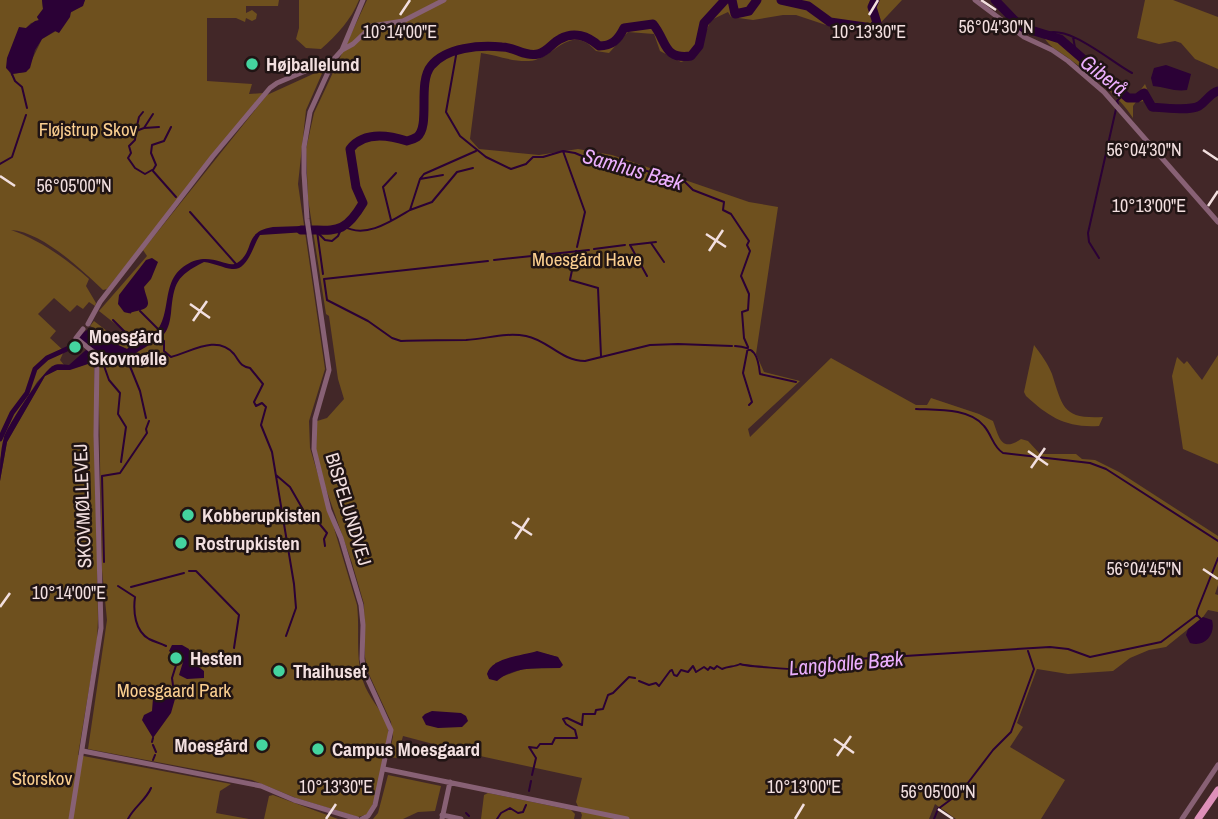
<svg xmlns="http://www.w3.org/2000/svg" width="1218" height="819" font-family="'Archivo Narrow',sans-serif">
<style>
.green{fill:#6e501e;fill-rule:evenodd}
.water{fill:#2b0136}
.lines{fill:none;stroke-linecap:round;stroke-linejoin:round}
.stream{stroke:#2b0136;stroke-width:2}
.canal{stroke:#2b0136;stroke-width:5}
.river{stroke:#2b0136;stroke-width:9}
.minor{stroke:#886175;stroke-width:5}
.major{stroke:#df90b9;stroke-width:7}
.ticks{fill:none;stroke:#f2dfdf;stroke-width:2.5}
.poi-dot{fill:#44d49f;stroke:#201414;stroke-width:2.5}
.labels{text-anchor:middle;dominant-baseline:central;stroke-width:5;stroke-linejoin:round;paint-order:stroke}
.poi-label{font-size:19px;font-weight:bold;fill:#f2dfdf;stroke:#201414;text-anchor:start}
.park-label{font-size:19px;fill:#face8f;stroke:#201414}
.street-label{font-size:19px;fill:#f2dfdf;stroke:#201414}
.water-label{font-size:21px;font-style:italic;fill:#ecaffe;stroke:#201414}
.ticks-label{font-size:18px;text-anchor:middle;fill:#f2dfdf;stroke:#201414;stroke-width:5;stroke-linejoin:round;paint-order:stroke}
</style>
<rect width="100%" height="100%" fill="#422728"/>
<path class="green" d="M 0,0 L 42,0 L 43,9 L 37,17 L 39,21 L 31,23 L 26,28 L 7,68 L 13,78 L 12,74 L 26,72 L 42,39 L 56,31 L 59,32 L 70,13 L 82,6 L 85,0 L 279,0 L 278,6 L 246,6 L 246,13 L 252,10 L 257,14 L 256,19 L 252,21 L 246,18 L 245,22 L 236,18 L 207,18 L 207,81 L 252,84 L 249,94 L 263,93 L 107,289 L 103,290 C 81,269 42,232 11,230 C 38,239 67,259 89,279 L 86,286 L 96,303 L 95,306 L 89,302 L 83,309 L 77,305 L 70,312 L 54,298 L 38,314 L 56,331 L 50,338 L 64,351 L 60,360 L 64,365 L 52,366 L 37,382 L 7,431 L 0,460 Z
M 299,0 L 359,0 C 351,20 337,35 321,49 L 306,48 L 296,39 L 299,28 Z
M 367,0 L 902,0 L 873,31 L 826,25 L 796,15 L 783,15 L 753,20 L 731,17 L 728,12 L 711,20 L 695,57 L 681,62 L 660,51 L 654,34 L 628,32 L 609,53 L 596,51 C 569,21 554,60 529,61 C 513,62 496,55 481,53 L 470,139 L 479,149 L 539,155 L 578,149 L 612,155 L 749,202 L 778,207 L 756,354 L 764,372 L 800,381 L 748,429 L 750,437 L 831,358 L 916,405 L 927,405 L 931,398 L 979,414 L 993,421 C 999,437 1001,453 1021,439 L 1028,441 L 1040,454 L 1076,454 L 1082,459 L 1095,460 L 1119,472 L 1218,536 L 1218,585 L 1215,594 L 1218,595 L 1218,612 L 1208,610 L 1203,617 L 1166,647 L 1149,650 L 1130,658 L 1113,671 L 1068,674 L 1037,669 L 1017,723 L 1023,727 L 1010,747 L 1065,780 L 1041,819 L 956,819 L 935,804 L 929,819 L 581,819 L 582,815 L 576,802 L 582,778 L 471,754 L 403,736 L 397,758 L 389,757 L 393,736 L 391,722 L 367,670 L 365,657 L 364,604 L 352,563 L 325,486 L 316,449 L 317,421 L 327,418 L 344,399 L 338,379 L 329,316 L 326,314 L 308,199 L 306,149 L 314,113 ZM 537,652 L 558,657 L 560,668 L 523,669 L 501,677 L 495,663 Z
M 1145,0 L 1173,0 L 1218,17 L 1218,69 L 1195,59 L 1181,43 L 1175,41 L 1159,44 L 1137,38 Z
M 1040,30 L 1061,37 L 1128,96 L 1136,96 L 1145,84 L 1147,89 L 1145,101 L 1136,102 L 1133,106 L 1133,118 C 1119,96 1092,75 1071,60 C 1056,48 1049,49 1040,30 Z
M 324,69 L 306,110 L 298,184 L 325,369 L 309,421 L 310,448 L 357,605 C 360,630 355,657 363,681 C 368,697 381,709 387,724 C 393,738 376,799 369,814 L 358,817 L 296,798 L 252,780 L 88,749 L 107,620 L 102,570 L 98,352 L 111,357 L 130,348 L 127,349 L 109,341 L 96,329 L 90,326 L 94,321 L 116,338 L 120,338 L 123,334 L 123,330 L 99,311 L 147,256 L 143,250 L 267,95 Z
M 1034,345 C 1041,354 1048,364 1052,374 C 1063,408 1063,419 1103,417 L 1099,426 C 1066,428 1049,417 1026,396 L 1024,392 Z
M 1218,355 L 1218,464 L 1183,449 L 1172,376 L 1177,357 L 1184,364 L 1187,361 L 1202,380 Z
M 89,362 L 94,362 L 98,619 L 97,641 L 78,755 L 231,784 L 220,791 L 216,813 L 249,819 L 0,819 L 0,481 L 7,442 L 45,376 L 57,370 L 81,366 Z
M 388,775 L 441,786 L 435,811 L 418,812 L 403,819 L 373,819 L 378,813 Z
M 488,793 L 571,810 L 575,814 L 574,819 L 481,819 L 484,795 Z
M 273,795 L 338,819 L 264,819 L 269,796 Z"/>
<path class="water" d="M 42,0 L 85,0 L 83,6 L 71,12 L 70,17 L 59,33 L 55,31 L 42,39 L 35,50 L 30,68 L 26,72 L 12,74 L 6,68 L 7,58 L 19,27 L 26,28 L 35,21 L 39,20 L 37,17 L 43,9 Z
M 1166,65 L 1191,74 L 1187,90 C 1175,92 1165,87 1153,86 L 1151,78 L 1154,68 Z
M 273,227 L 302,226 L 305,227 L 306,232 L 260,235 C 253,245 248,271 232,269 C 223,268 214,263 204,262 C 176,276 174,283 171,313 C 170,320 169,328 164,334 C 152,346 135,350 125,363 L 114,365 L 107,362 L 99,365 L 99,360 L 107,359 L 115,362 L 123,361 L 127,355 C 109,362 92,348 77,337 L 90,328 L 96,329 L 109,341 L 127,349 L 134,343 L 145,343 C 178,320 156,284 186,265 C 210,250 226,269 237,263 C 256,251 242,232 273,227 Z
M 152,258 L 158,262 L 151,279 L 144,287 C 146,300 155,307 137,311 C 125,313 137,315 124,312 L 118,304 L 119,295 L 146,260 Z
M 86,350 L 94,355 L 94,362 L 70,370 L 57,370 L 45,376 L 7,442 L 0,481 C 0,466 0,452 4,437 C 9,424 42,372 53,366 C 58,363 63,365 69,365 Z
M 1203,617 L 1212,620 C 1216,634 1205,648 1190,643 L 1186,635 L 1188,629 Z
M 172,645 L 182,645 L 189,649 L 191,661 L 204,671 L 204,678 L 187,679 L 179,675 L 183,662 L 169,651 Z
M 537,651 L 558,657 L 563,665 L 560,668 C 539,668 514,666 497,681 L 489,679 L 487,674 C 492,657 522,656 537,651 Z
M 161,694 L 173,696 L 175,699 L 171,713 L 153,738 L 142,720 L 144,715 L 152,711 L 153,698 Z
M 432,711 L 461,713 L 466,716 L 468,721 L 462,727 L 438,728 L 426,725 L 422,717 L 425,714 Z"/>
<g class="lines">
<path class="stream" d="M 1044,34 C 1068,23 1111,62 1132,73
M 1073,37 L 1076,53
M 457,50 L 446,112 L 460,136 L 486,157 L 511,169 L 526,164 L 533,157 L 543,157 L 563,151 L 575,153 L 596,162 L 612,161 L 685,182 L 693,190 L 724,202 L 723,210 L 731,214 L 749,241 L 747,245 L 750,251 L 741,276 L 749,294 L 748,310 L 742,312 L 744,338 L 748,347 L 743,373 L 752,402 L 749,405
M 12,74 L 15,81 L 22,87 L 27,108
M 1118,104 L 1117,101 L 1123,95
M 127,127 L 130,133 L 135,135
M 144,128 L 153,114
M 136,130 L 139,117 L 143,112
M 563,151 L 585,212 L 577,247
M 0,164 L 12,157 L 26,115
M 152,170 L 145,174 L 135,168 L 128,158 L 131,153 L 129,146 L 135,140 L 136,131 L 144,128 L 159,127
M 153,170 L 156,165 L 151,153 L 152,145 L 164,141 L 171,127
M 153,171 L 176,197
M 420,179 L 443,175
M 410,210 L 432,202 L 457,172 L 473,168
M 190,212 L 236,264
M 391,220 L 383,187 L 396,173
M 343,226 C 365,239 390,222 410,210 L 420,179 L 424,174 L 476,151
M 317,231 L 323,274
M 317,232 L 325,240 L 332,241 L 338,236 L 342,227
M 651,243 L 664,262
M 594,249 L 625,245
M 576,251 L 570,280 L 598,288 L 601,356
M 1099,258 L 1089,242 L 1088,233 L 1116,109
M 494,260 L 589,250
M 488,261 L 324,279 L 327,300 L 368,321 L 392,338 L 401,341 C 423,340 445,340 466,340 C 487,339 505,332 526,336 C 548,340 561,361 585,361 L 650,345 L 678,344 L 732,346
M 647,276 L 630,245 L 656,242
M 140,311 L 159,330
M 113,320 L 136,343
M 158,336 L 164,341 L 164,351 L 171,357 C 191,352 217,334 234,354 C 240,362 240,366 250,368 L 263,384 L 254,402 L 256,406 L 262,403 L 266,407 L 261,425 L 272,452 L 294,584 L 296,608 L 286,636
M 735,346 C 755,347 758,355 760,374 L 796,382
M 127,359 L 140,391 L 146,418
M 103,363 L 109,380 L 120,393 L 118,414 L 126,427 L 121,462
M 916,409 C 937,410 970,408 984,426 C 992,435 993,447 1003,453 L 1090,463 L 1106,469 L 1218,541
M 276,475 L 290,487 L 305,513 L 313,516 L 327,533 L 324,539 L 325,546
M 104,562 L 102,476 L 120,473 L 147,433 L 146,429 L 149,421
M 189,571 L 196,571 L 239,615 L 234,648
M 118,586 L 135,597 C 133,612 135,631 149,639 C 155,642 160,643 166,646
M 131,587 L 184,573
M 1201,619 L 1197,615 L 1197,611 L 1218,558
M 639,681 L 649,685 L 656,683 L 659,686 L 670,671 L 672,670 L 674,675 L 677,676 L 681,670 L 688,672 L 693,666 L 696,672 L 704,667 L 708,670 L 710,667 L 714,669 L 717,666 L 722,669 C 728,666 735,667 740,664 C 744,666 796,670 802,669 L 808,662 L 1050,647 L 1068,649 L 1090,657 L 1161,642 L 1197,615
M 174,693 L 172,678 L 178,659
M 152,742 L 153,738
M 153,745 L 156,752
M 153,760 L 155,755
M 532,775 L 536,758 L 529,747 L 537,748 L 540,744 L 552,744 L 555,738 L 577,738 L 575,730 L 566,724 L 563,719 L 567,718 L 582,725 L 583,714 L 595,714 L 596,710 L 603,709 L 608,695 L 613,693 L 629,677 L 635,678
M 529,791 L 531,781
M 466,813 L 469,816
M 128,819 C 134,807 146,800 151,788
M 497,819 L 501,813 L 510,808 L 518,813 L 523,812 L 526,805
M 934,819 L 938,809 L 961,792 L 993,750 L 1011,732 L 1034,669 L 1028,651"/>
<path class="canal" d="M 0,439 L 12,413 L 27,393 L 35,369 L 47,358 L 69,348 L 75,341"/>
<path class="river" d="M 732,0 L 735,14 L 749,11 L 757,0
M 781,0 L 808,6 L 830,22 L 872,28 L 877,23 L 872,7 L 875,0
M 995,0 L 1021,27 L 1060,39 L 1128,98 L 1137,98 L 1144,93 L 1152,107 C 1164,108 1190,111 1199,106 C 1207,101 1209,94 1218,91
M 301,230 C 334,229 343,237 363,203 L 356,187 L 350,149 C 364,131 388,135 407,141 C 411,140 414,139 417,137 C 431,126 417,83 431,66 C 446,47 480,45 502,47 C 515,47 524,57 538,54 C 547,52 552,43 560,39 C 574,31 588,36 599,46 C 612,46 618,40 624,28 L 653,24 C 667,41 663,60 691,56 L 699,46 L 704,23 L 725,0"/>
<path class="minor" d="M 975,0 L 1024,37 L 1052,50 L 1068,61 L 1104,92 L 1218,222
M 342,50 L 353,44 L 372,26 L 403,21 L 444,0
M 88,324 L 100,302 L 213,156 L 270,88 L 277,83 L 334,59
M 83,751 L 261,786 L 294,800 L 357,819
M 384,769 L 627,819
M 442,815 L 461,819
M 71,819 L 101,628 L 96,435 L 97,355 L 76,338 L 83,329
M 362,819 L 368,816 L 375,805 L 391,730 L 364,671 L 362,659 L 363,625 L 361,605 L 341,538 L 329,510 L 314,449 L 315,419 L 329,370 L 307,219 L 304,173 L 304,147 L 310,112 L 334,59 L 342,50 L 363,0
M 442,819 L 450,782
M 1182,819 L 1218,765"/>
<path class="major" d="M 1198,819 L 1218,790"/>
</g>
<path class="ticks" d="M 981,0 L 996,10M 400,15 L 410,0M 869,15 L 878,0M 1203,150 L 1218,160M 0,176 L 15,186M 1208,206 L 1218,191M 706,234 L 726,247M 709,251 L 723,230M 190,304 L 210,318M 193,321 L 207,301M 1028,451 L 1048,465M 1031,468 L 1045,448M 512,522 L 532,535M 515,539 L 529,518M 1203,569 L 1218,579M 0,607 L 10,593M 834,739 L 854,753M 837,756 L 851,736M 938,809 L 953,819M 326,819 L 336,804M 795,819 L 804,804"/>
<g class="poi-dot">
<circle cx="252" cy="64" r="7"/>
<circle cx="75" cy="347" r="7"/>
<circle cx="188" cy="515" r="7"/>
<circle cx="181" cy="543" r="7"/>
<circle cx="176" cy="658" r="7"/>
<circle cx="279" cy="671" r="7"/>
<circle cx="262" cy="745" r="7"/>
<circle cx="318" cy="749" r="7"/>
</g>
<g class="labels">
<g class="poi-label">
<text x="266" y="64">Højballelund</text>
<text x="89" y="336">Moesgård<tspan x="89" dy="22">Skovmølle</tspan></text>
<text x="202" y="515">Kobberupkisten</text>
<text x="195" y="543">Rostrupkisten</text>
<text x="190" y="658">Hesten</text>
<text x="293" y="671">Thaihuset</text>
<text x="248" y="745" text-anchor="end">Moesgård</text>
<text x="332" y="749">Campus Moesgaard</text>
</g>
<g class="park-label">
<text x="88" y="129">Fløjstrup Skov</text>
<text x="587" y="259">Moesgård Have</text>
<text x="174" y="690">Moesgaard Park</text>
<text x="42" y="778">Storskov</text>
</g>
<g class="street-label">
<text transform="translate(82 506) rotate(-92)">SKOVMØLLEVEJ</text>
<text transform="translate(349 509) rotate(73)">BISPELUNDVEJ</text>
</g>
<g class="water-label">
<text transform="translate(1104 75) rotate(38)">Giberå</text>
<text transform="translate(633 169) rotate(16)">Samhus Bæk</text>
<text transform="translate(846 663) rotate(-5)">Langballe Bæk</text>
</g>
</g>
<g class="ticks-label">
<text x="996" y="33">56°04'30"N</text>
<text x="400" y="38">10°14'00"E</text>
<text x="869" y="38">10°13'30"E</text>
<text x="1144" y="156">56°04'30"N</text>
<text x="74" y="192">56°05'00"N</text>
<text x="1149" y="212">10°13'00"E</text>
<text x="1144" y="575">56°04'45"N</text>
<text x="69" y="599">10°14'00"E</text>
<text x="336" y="793">10°13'30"E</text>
<text x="804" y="793">10°13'00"E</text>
<text x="938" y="798">56°05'00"N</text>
</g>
</svg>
